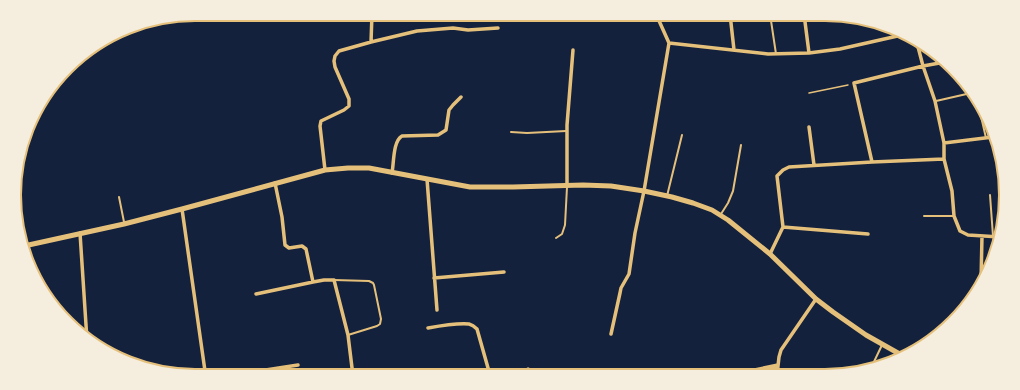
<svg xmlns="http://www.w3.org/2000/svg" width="1020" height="390" font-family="Montserrat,sans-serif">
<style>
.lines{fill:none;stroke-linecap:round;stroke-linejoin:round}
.path{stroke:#e5c07b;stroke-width:1.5}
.service{stroke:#e5c07b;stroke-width:2}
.minor{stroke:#e5c07b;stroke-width:3.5}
.secondary{stroke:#e5c07b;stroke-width:5}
.rim{fill:none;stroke:#e5c07b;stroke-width:2}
</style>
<rect width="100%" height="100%" fill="#14213d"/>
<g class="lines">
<path class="path" d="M 809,93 L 848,85"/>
<path class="service" d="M 770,14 L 776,54
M 977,99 L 986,138
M 936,101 L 971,93
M 511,132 L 527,133 L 566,131
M 990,195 L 993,236
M 667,196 L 682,135
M 119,197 L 124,222
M 721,214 L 728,203 L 733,191 L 741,145
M 924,216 L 954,216
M 556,238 L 562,234 L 565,225 L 567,187
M 334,280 L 369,281 L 373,283 L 374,285 L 381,319 L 380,324 L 377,326 L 348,335
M 871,368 L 882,345"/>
<path class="minor" d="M 730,14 L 734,50
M 371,42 L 372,14
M 669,43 L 768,54 L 809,53 L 804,14
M 917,43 L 923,66 L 935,101 L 944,143 L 944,159 L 952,191 L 954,216 L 960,231 L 968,235 L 1000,237
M 809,53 L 840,49 L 902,35
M 809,127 L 814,165
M 944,143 L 993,137
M 872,162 L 854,83 L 923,66 L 945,62
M 325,170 L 320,126 L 321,121 L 344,110 L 349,106 L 349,99 L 335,67 L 334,61 L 335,56 L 339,51 L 371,42 L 417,31 L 453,28 L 468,30 L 498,28
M 392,173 C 394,162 393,141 402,136 L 438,135 L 446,130 L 449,110 L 453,105 L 461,97
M 427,179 L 437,310
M 275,183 L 282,217 L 285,245 L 289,248 L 302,246 L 306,249 L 313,282
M 567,185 L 567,125 L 573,50
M 182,209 L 205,371 L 208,376
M 783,227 L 868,234
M 80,233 L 87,340
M 770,254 L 783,227 L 777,176 L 783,170 L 789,167 L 872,162 L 944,159
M 434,278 L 504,272
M 981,282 L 982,236
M 256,294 L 313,282 L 324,280 L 334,280 L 348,335 L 353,376
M 428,328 C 439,326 458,323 469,324 C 473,325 475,327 477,329 L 490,375
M 943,332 L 943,331 L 947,328
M 611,334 L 620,293 L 621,288 L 629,274 L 635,233 L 644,191 L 669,43 L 656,14
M 521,375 L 528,369
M 741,375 L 745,372 L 778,365
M 777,375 L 779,357 L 781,350 L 816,299
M 227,376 L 298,365"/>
<path class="secondary" d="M 24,246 L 124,224 L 182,209 L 325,170 L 348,168 L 369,168 L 470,187 L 513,187 L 583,185 L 611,186 L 644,191 L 672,197 L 693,203 L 712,210 L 728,220 L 770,254 L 816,299 L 833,312 L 866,335 L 905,357"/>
</g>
<path d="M0 0H1020V390H0ZM195 21H825A174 174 0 0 1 999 195V195A174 174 0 0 1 825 369H195A174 174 0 0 1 21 195V195A174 174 0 0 1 195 21Z" fill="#f5edde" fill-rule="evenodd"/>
<path class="rim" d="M195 21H825A174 174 0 0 1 999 195V195A174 174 0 0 1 825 369H195A174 174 0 0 1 21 195V195A174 174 0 0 1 195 21Z"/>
</svg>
